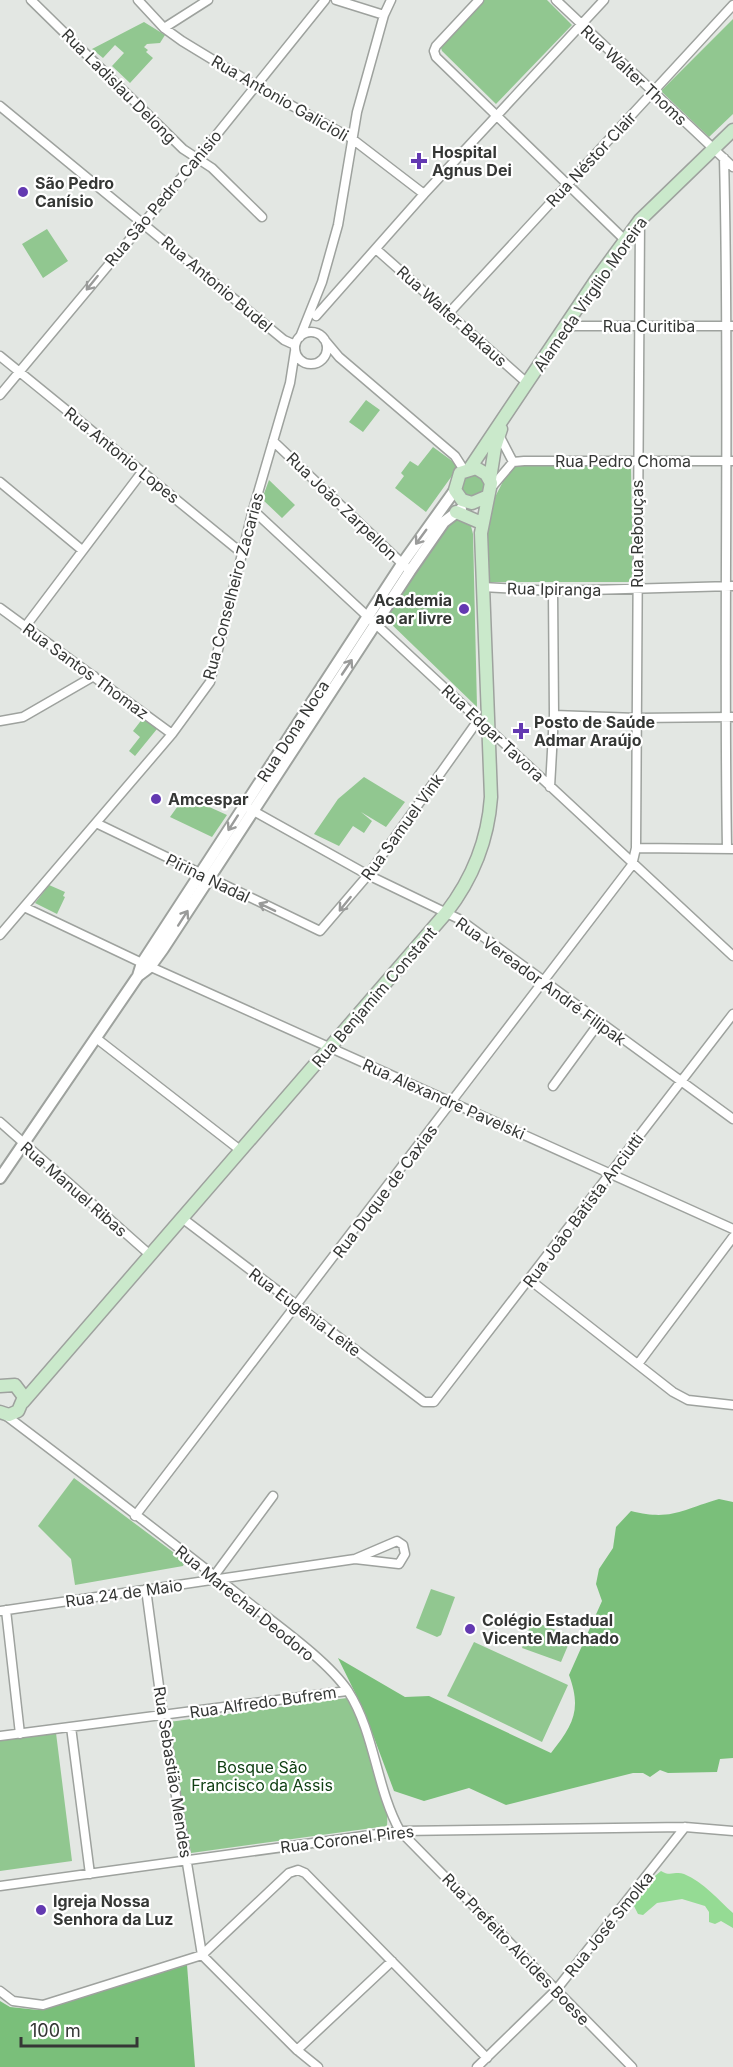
<svg xmlns="http://www.w3.org/2000/svg" width="733" height="2067" font-family="Inter,sans-serif">
<style>
.green{fill:#91c790}
.forest{fill:#7abf7a}
.water{fill:#95db94}
.lines{fill:none;stroke-linecap:round;stroke-linejoin:round}
.minor-casing{stroke:#9ea29e;stroke-width:11}
.tertiary-casing{stroke:#9ea29e;stroke-width:14}
.secondary-casing{stroke:#9ea29e;stroke-width:15}
.minor{stroke:#fff;stroke-width:8}
.tertiary{stroke:#fff;stroke-width:10}
.secondary{stroke:#cae9cb;stroke-width:12}
.oneway{stroke:#9a9b9a}
.poi-dot{fill:#6339b1;stroke:#fff;stroke-width:2}
.labels{text-anchor:middle;dominant-baseline:central;stroke-width:4.5;stroke-linejoin:round;paint-order:stroke}
.street-label{font-size:16px;fill:#353735;stroke:#fff}
.poi-label{font-size:16px;font-weight:bold;fill:#353735;stroke:#fff;text-anchor:start}
.park-label{font-size:16px;fill:#104013;stroke:#fff}
</style>
<rect width="100%" height="100%" fill="#e3e7e3"/>
<path class="green" d="M 482,0 L 547,0 L 572,25 L 496,104 L 442,51 L 440,45 Z
M 733,19 L 733,114 L 709,137 L 661,91 Z
M 144,22 L 165,35 L 160,43 L 147,44 L 144,47 L 148,50 L 146,52 L 153,58 L 130,83 L 112,66 L 124,53 L 115,45 L 103,58 L 92,49 Z
M 47,229 L 68,261 L 43,278 L 22,244 Z
M 366,400 L 380,410 L 363,432 L 349,422 Z
M 433,447 L 459,466 L 426,512 L 395,488 L 404,476 L 401,473 L 410,461 L 418,466 Z
M 537,463 L 631,467 L 633,578 L 630,582 L 485,582 L 487,521 L 495,497 L 510,468 L 516,464 Z
M 466,472 L 485,476 L 485,492 C 472,499 463,498 459,483 Z
M 269,480 L 295,505 L 282,518 L 262,499 Z
M 454,517 L 470,522 L 473,534 L 477,707 L 385,618 Z
M 143,718 L 157,729 L 135,756 L 129,751 L 140,737 L 133,731 Z
M 364,777 L 405,802 L 386,827 L 361,812 L 372,821 L 364,833 L 353,826 L 339,846 L 314,834 L 338,799 Z
M 185,796 L 227,815 L 212,837 L 170,817 Z
M 49,885 L 65,892 L 63,896 L 65,897 L 57,914 L 35,903 Z
M 74,1478 L 185,1561 L 183,1566 L 75,1585 L 71,1559 L 38,1526 Z
M 431,1589 L 455,1597 L 441,1635 L 437,1637 L 416,1628 Z
M 532,1621 L 572,1636 L 561,1662 L 522,1648 Z
M 474,1642 L 568,1685 L 542,1742 L 447,1696 Z
M 347,1698 C 365,1735 390,1784 387,1826 L 191,1853 L 169,1722 Z
M 56,1733 L 72,1861 L 0,1871 L 0,1740 Z"/>
<path class="forest" d="M 719,1499 L 733,1502 L 733,1758 L 720,1759 L 717,1772 L 668,1773 L 660,1770 L 650,1777 L 643,1773 L 633,1773 L 506,1805 L 469,1788 L 424,1801 L 394,1791 L 364,1711 L 338,1658 L 405,1697 L 429,1696 L 551,1753 C 573,1725 582,1710 569,1675 L 602,1601 L 596,1584 L 599,1569 L 613,1548 L 616,1527 L 631,1511 C 671,1521 681,1510 719,1499 Z
M 187,1965 L 195,2067 L 0,2067 L 0,2001 L 10,2007 L 38,2010 Z"/>
<path class="water" d="M 661,1871 C 670,1877 675,1871 684,1874 C 704,1882 718,1900 733,1913 L 733,1928 L 721,1921 L 715,1924 L 709,1922 L 709,1912 L 705,1906 L 682,1899 L 657,1903 L 643,1915 L 638,1914 L 633,1904 L 650,1880 Z"/>
<g class="lines">
<defs>
<path id="minor" d="M 31,0 L 183,149 L 212,168 L 262,217
M 138,0 L 164,28 L 182,41 L 256,86 L 351,138 L 424,194
M 336,0 L 384,15
M 479,0 L 436,46 L 434,51 L 436,57 L 625,240
M 556,0 L 733,167
M 164,28 L 208,0
M 0,106 L 284,340 L 295,345
M 724,158 C 730,389 723,619 727,849
M 377,250 L 527,383
M 449,313 L 733,5
M 316,316 L 424,194 L 604,0
M 565,326 L 733,326
M295 348a16 16 0 1 1 32 0a16 16 0 1 1-32 0Z
M 300,337 L 322,282 L 338,225 L 357,112 L 384,15 L 391,0
M 323,338 L 339,357 L 455,456 L 464,470
M 0,356 L 243,554
M 0,395 L 197,159 L 325,0
M 499,435 L 513,462
M 273,441 L 410,571
M 0,482 L 82,550
M 491,488 L 513,462 L 524,461 L 733,461
M 253,510 L 733,956
M 482,587 L 553,591 L 733,586
M 0,608 L 172,734
M 25,627 L 142,472
M 554,715 L 636,718 L 733,717
M 0,721 L 23,717 L 94,676
M 550,787 L 554,715 L 553,591
M 250,809 L 368,875 L 459,919 L 733,1119
M 96,823 L 320,931 L 368,875 L 479,719
M 636,848 L 640,220
M 24,907 L 142,963 L 733,1229
M 0,935 L 172,734 L 210,682 L 253,510 L 290,383 L 295,351
M 96,1038 L 240,1150
M 553,1086 L 599,1023
M 0,1122 L 149,1254
M 182,1218 L 424,1402 L 434,1402 L 733,1014
M 530,1280 L 673,1392 L 688,1400 L 733,1405
M 638,1364 L 733,1237
M 4,1414 C 86,1476 168,1539 249,1603 C 278,1626 328,1661 348,1691 C 375,1733 376,1788 400,1831 L 632,2067
M 135,1516 L 632,865 L 636,848 L 733,849
M 214,1576 L 273,1496
M 146,1589 L 163,1716 L 202,1955 L 297,2050 L 318,2067
M 6,1610 L 20,1734
M 0,1611 L 355,1559 L 399,1564 L 405,1554 L 403,1545 L 397,1541 L 355,1559
M 71,1727 L 90,1874
M 0,1736 L 347,1691
M 0,1886 L 400,1831 L 685,1827 L 733,1831
M 0,1991 L 13,2001 L 43,2005 L 202,1955 L 289,1873 L 298,1870 L 305,1873 L 487,2058
M 297,2050 L 392,1961
M 477,2067 L 556,1990 L 685,1827"/>
<path id="tertiary" d="M 138,976 L 150,967 L 163,949 L 410,571 L 444,522 L 461,509
M 0,1178 L 138,976 L 142,963 L 155,943 L 402,564 L 455,490"/>
<path id="secondary" d="M 470,468 L 596,280 L 640,220 L 733,130
M 490,479 L 495,447 L 501,429
M 456,512 L 477,521
M 0,1386 L 15,1385 L 24,1397 L 18,1411 L 9,1415 L 0,1412
M 23,1402 L 446,913 C 473,878 488,841 491,797 L 481,533 L 491,483 L 486,474 L 476,468 L 460,473 L 455,490 L 462,500 L 472,503 L 486,497"/>
</defs>
<use href="#minor" class="minor-casing"/>
<use href="#tertiary" class="tertiary-casing"/>
<use href="#secondary" class="secondary-casing"/>
<use href="#minor" class="minor"/>
<use href="#tertiary" class="tertiary"/>
<use href="#secondary" class="secondary"/>
</g>
<defs><path id="oneway-shaft" d="M-6 0H5M1.5-3L5.5 0L1.5 3" fill="none" stroke-width="1.6" stroke-linecap="round" stroke-linejoin="round" transform="scale(1.5)"/></defs>
<g class="oneway">
<use href="#oneway-shaft" transform="translate(92 283) rotate(129)"/>
<use href="#oneway-shaft" transform="translate(421 537) rotate(126)"/>
<use href="#oneway-shaft" transform="translate(347 667) rotate(-56)"/>
<use href="#oneway-shaft" transform="translate(233 823) rotate(123)"/>
<use href="#oneway-shaft" transform="translate(345 904) rotate(129)"/>
<use href="#oneway-shaft" transform="translate(267 907) rotate(-154)"/>
<use href="#oneway-shaft" transform="translate(183 918) rotate(-57)"/>
</g>
<g class="poi-dot">
<path d="M416 152h6v6h6v6h-6v6h-6v-6h-6v-6h6z"/>
<circle cx="23" cy="192" r="6"/>
<circle cx="464" cy="609" r="6"/>
<path d="M518 722h6v6h6v6h-6v6h-6v-6h-6v-6h6z"/>
<circle cx="156" cy="799" r="6"/>
<circle cx="470" cy="1629" r="6"/>
<circle cx="41" cy="1910" r="6"/>
</g>
<g class="labels">
<g class="street-label">
<text transform="translate(634 75) rotate(43)">Rua Walter Thoms</text>
<text transform="translate(119 86) rotate(45)">Rua Ladislau Delong</text>
<text transform="translate(280 98) rotate(30)">Rua Antonio Galicioli</text>
<text transform="translate(591 159) rotate(-47)">Rua Néstor Clair</text>
<text transform="translate(163 198) rotate(-50)">Rua São Pedro Canisio</text>
<text transform="translate(217 284) rotate(40)">Rua Antonio Budel</text>
<text transform="translate(590 294) rotate(-55)">Alameda Virgílio Moreira</text>
<text transform="translate(452 316) rotate(42)">Rua Walter Bakaus</text>
<text x="649" y="326">Rua Curitiba</text>
<text transform="translate(122 455) rotate(39)">Rua Antonio Lopes</text>
<text x="623" y="461">Rua Pedro Choma</text>
<text transform="translate(342 506) rotate(44)">Rua João Zarpellon</text>
<text transform="translate(637 534) rotate(-90)">Rua Rebouças</text>
<text transform="translate(233 586) rotate(-75)">Rua Conselheiro Zacarias</text>
<text transform="translate(554 589) rotate(1)">Rua Ipiranga</text>
<text transform="translate(86 671) rotate(36)">Rua Santos Thomaz</text>
<text transform="translate(293 731) rotate(-57)">Rua Dona Noca</text>
<text transform="translate(493 733) rotate(43)">Rua Edgar Tavora</text>
<text transform="translate(402 827) rotate(-54)">Rua Samuel Vink</text>
<text transform="translate(208 878) rotate(26)">Pirina Nadal</text>
<text transform="translate(541 981) rotate(36)">Rua Vereador André Filipak</text>
<text transform="translate(374 997) rotate(-49)">Rua Benjamim Constant</text>
<text transform="translate(444 1099) rotate(24)">Rua Alexandre Pavelski</text>
<text transform="translate(74 1189) rotate(41)">Rua Manuel Ribas</text>
<text transform="translate(385 1191) rotate(-53)">Rua Duque de Caxias</text>
<text transform="translate(583 1210) rotate(-53)">Rua João Batista Anciutti</text>
<text transform="translate(305 1312) rotate(37)">Rua Eugênia Leite</text>
<text transform="translate(124 1593) rotate(-8)">Rua 24 de Maio</text>
<text transform="translate(245 1603) rotate(39)">Rua Marechal Deodoro</text>
<text transform="translate(263 1702) rotate(-8)">Rua Alfredo Bufrem</text>
<text transform="translate(173 1772) rotate(81)">Rua Sebastião Mendes</text>
<text transform="translate(347 1839) rotate(-7)">Rua Coronel Pires</text>
<text transform="translate(609 1924) rotate(-51)">Rua José Smolka</text>
<text transform="translate(516 1949) rotate(46)">Rua Prefeito Alcides Boese</text>
</g>
<g class="poi-label">
<text x="432" y="152">Hospital<tspan x="432" dy="18">Agnus Dei</tspan></text>
<text x="35" y="183">São Pedro<tspan x="35" dy="18">Canísio</tspan></text>
<text x="452" y="600" text-anchor="end">Academia<tspan x="452" dy="18">ao ar livre</tspan></text>
<text x="534" y="722">Posto de Saúde<tspan x="534" dy="18">Admar Araújo</tspan></text>
<text x="168" y="799">Amcespar</text>
<text x="482" y="1620">Colégio Estadual<tspan x="482" dy="18">Vicente Machado</tspan></text>
<text x="53" y="1901">Igreja Nossa<tspan x="53" dy="18">Senhora da Luz</tspan></text>
</g>
<g class="park-label">
<text x="262" y="1767">Bosque São<tspan x="262" dy="18">Francisco da Assis</tspan></text>
</g>
</g>
<path d="M21 2037v9h116v-9" fill="none" stroke="#353735" stroke-width="3"/>
<text x="30" y="2037" font-size="18" fill="#353735" stroke="#ffffff" stroke-width="4.5" paint-order="stroke">100 m</text>
</svg>
